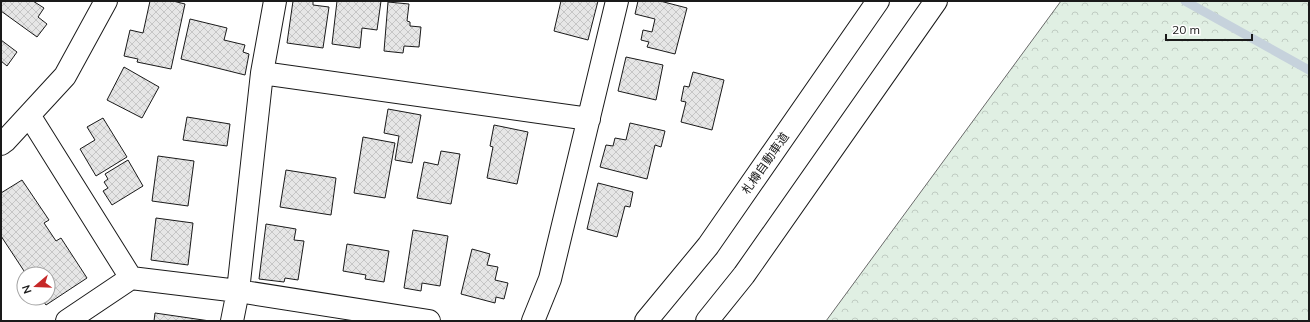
<svg xmlns="http://www.w3.org/2000/svg" width="1310" height="322" font-family="Mulish,'Noto Sans JP',sans-serif">
<style>
.forest{fill:url(#forest-crowns);stroke:#6a6a6a}
.lines{fill:none;stroke-linecap:round;stroke-linejoin:round}
.stream{stroke:#c6d2dc;stroke-width:9}
.building{fill:url(#building-cross-hatch);stroke:#1a1a1a}
.minor-casing{stroke:#1a1a1a;stroke-width:24}
.motorway-casing{stroke:#1a1a1a;stroke-width:24}
.minor{stroke:#fff;stroke-width:22}
.motorway{stroke:#fff;stroke-width:22}
.labels{text-anchor:middle;dominant-baseline:central;stroke-width:3;stroke-linejoin:round;paint-order:stroke}
.street-label{font-size:12px;fill:#1a1a1a;stroke:#fff}
</style>
<defs>
<pattern id="forest-crowns" width="20" height="18" patternUnits="userSpaceOnUse"><rect width="20" height="18" fill="#e0efe3"/><path d="M2 6a3 3 0 1 1 6 0M12 15a3 3 0 1 1 6 0" fill="none" stroke="#c0ccc2"/></pattern>
<pattern id="building-cross-hatch" width="8" height="8" patternUnits="userSpaceOnUse"><rect width="8" height="8" fill="#e6e6e6"/><path d="M0 0l8 8M0 8l8-8" fill="none" stroke="#c5c5c5"/></pattern>
</defs>
<rect width="100%" height="100%" fill="#fff"/>
<path class="forest" d="M 1061,1 L 1309,1 L 1309,321 L 826,321 Z"/>
<g class="lines">
<path class="stream" d="M 1185,1 L 1309,70"/>
</g>
<path class="building" d="M 1,1 L 33,1 L 44,8 L 38,17 L 47,24 L 37,37 L 1,11 Z
M 150,1 L 173,1 L 185,4 L 171,69 L 137,62 L 138,59 L 124,56 L 130,30 L 143,33 Z
M 293,1 L 313,1 L 313,5 L 329,7 L 323,48 L 287,43 Z
M 337,1 L 381,1 L 377,30 L 362,28 L 360,48 L 332,44 Z
M 561,1 L 598,1 L 588,40 L 554,31 Z
M 638,1 L 660,1 L 687,8 L 675,54 L 647,47 L 649,42 L 641,40 L 643,30 L 652,32 L 655,19 L 635,14 Z
M 388,2 L 409,4 L 407,21 L 410,22 L 410,26 L 421,27 L 419,47 L 404,46 L 403,53 L 384,51 Z
M 190,19 L 227,28 L 224,40 L 245,45 L 243,52 L 249,54 L 245,75 L 181,59 Z
M 1,40 L 17,52 L 7,66 L 1,61 Z
M 626,57 L 663,65 L 656,100 L 618,91 Z
M 124,67 L 159,87 L 142,118 L 107,100 Z
M 693,72 L 724,80 L 712,130 L 681,122 L 686,102 L 681,101 L 684,86 L 689,87 Z
M 388,109 L 421,115 L 412,163 L 395,160 L 399,136 L 384,133 Z
M 187,117 L 230,124 L 227,146 L 183,140 Z
M 103,118 L 127,157 L 96,176 L 80,149 L 95,140 L 87,127 Z
M 630,123 L 665,131 L 661,147 L 655,145 L 647,179 L 600,167 L 606,145 L 613,146 L 615,138 L 626,140 Z
M 494,125 L 528,132 L 517,184 L 487,178 L 493,147 L 490,146 Z
M 363,137 L 395,143 L 385,198 L 354,193 Z
M 441,151 L 460,154 L 451,204 L 417,198 L 424,162 L 438,165 Z
M 158,156 L 194,161 L 188,206 L 152,201 Z
M 128,160 L 143,186 L 112,205 L 103,191 L 108,188 L 104,182 L 108,179 L 105,174 Z
M 286,170 L 336,178 L 331,215 L 280,207 Z
M 22,180 L 49,220 L 44,223 L 56,241 L 61,238 L 87,278 L 46,305 L 41,298 L 48,298 L 48,274 L 26,274 L 1,236 L 1,193 Z
M 598,183 L 633,192 L 630,207 L 625,206 L 617,237 L 587,229 Z
M 156,218 L 193,223 L 188,265 L 151,260 Z
M 266,224 L 296,229 L 294,240 L 304,241 L 298,280 L 285,278 L 284,282 L 259,279 Z
M 413,230 L 448,236 L 440,286 L 422,283 L 421,291 L 404,288 Z
M 347,244 L 389,251 L 384,282 L 365,279 L 366,275 L 343,271 Z
M 472,249 L 490,254 L 487,265 L 498,267 L 495,280 L 508,283 L 504,299 L 496,297 L 495,303 L 461,294 Z
M 155,313 L 210,321 L 154,321 Z"/>
<g class="lines">
<defs>
<path id="minor" d="M 262,73 L 589,119
M 29,115 L 131,278
M 1,144 L 5,141 L 65,76 L 106,1
M 67,321 L 131,278 L 238,291 L 429,321
M 232,321 L 238,291 L 262,73 L 275,1
M 533,321 L 550,279 L 617,1"/>
<path id="motorway" d="M 646,321 L 708,246 L 878,1
M 707,321 L 744,275 L 936,1"/>
</defs>
<use href="#minor" class="minor-casing"/>
<use href="#motorway" class="motorway-casing"/>
<use href="#minor" class="minor"/>
<use href="#motorway" class="motorway"/>
</g>
<g class="labels">
<g class="street-label">
<text transform="translate(765 163) rotate(-55)">札樽自動車道</text>
</g>
</g>
<rect width="1310" height="322" fill="none" stroke="#1a1a1a" stroke-width="4"/>
<g transform="translate(36 286) rotate(251)"><circle r="19" fill="#ffffff" stroke="#a3a3a3"/>
<path d="M0-3L7 15L0 10L-7 15Z" fill="#c62828"/>
<text y="-6" font-size="11" font-weight="bold" text-anchor="middle" fill="#1a1a1a">N</text>
</g>
<path d="M1166 34v6h86v-6" fill="none" stroke="#1a1a1a" stroke-width="2"/>
<text x="1172" y="34" font-size="12" fill="#1a1a1a" stroke="#ffffff" stroke-width="3" paint-order="stroke">20 m</text>
</svg>
